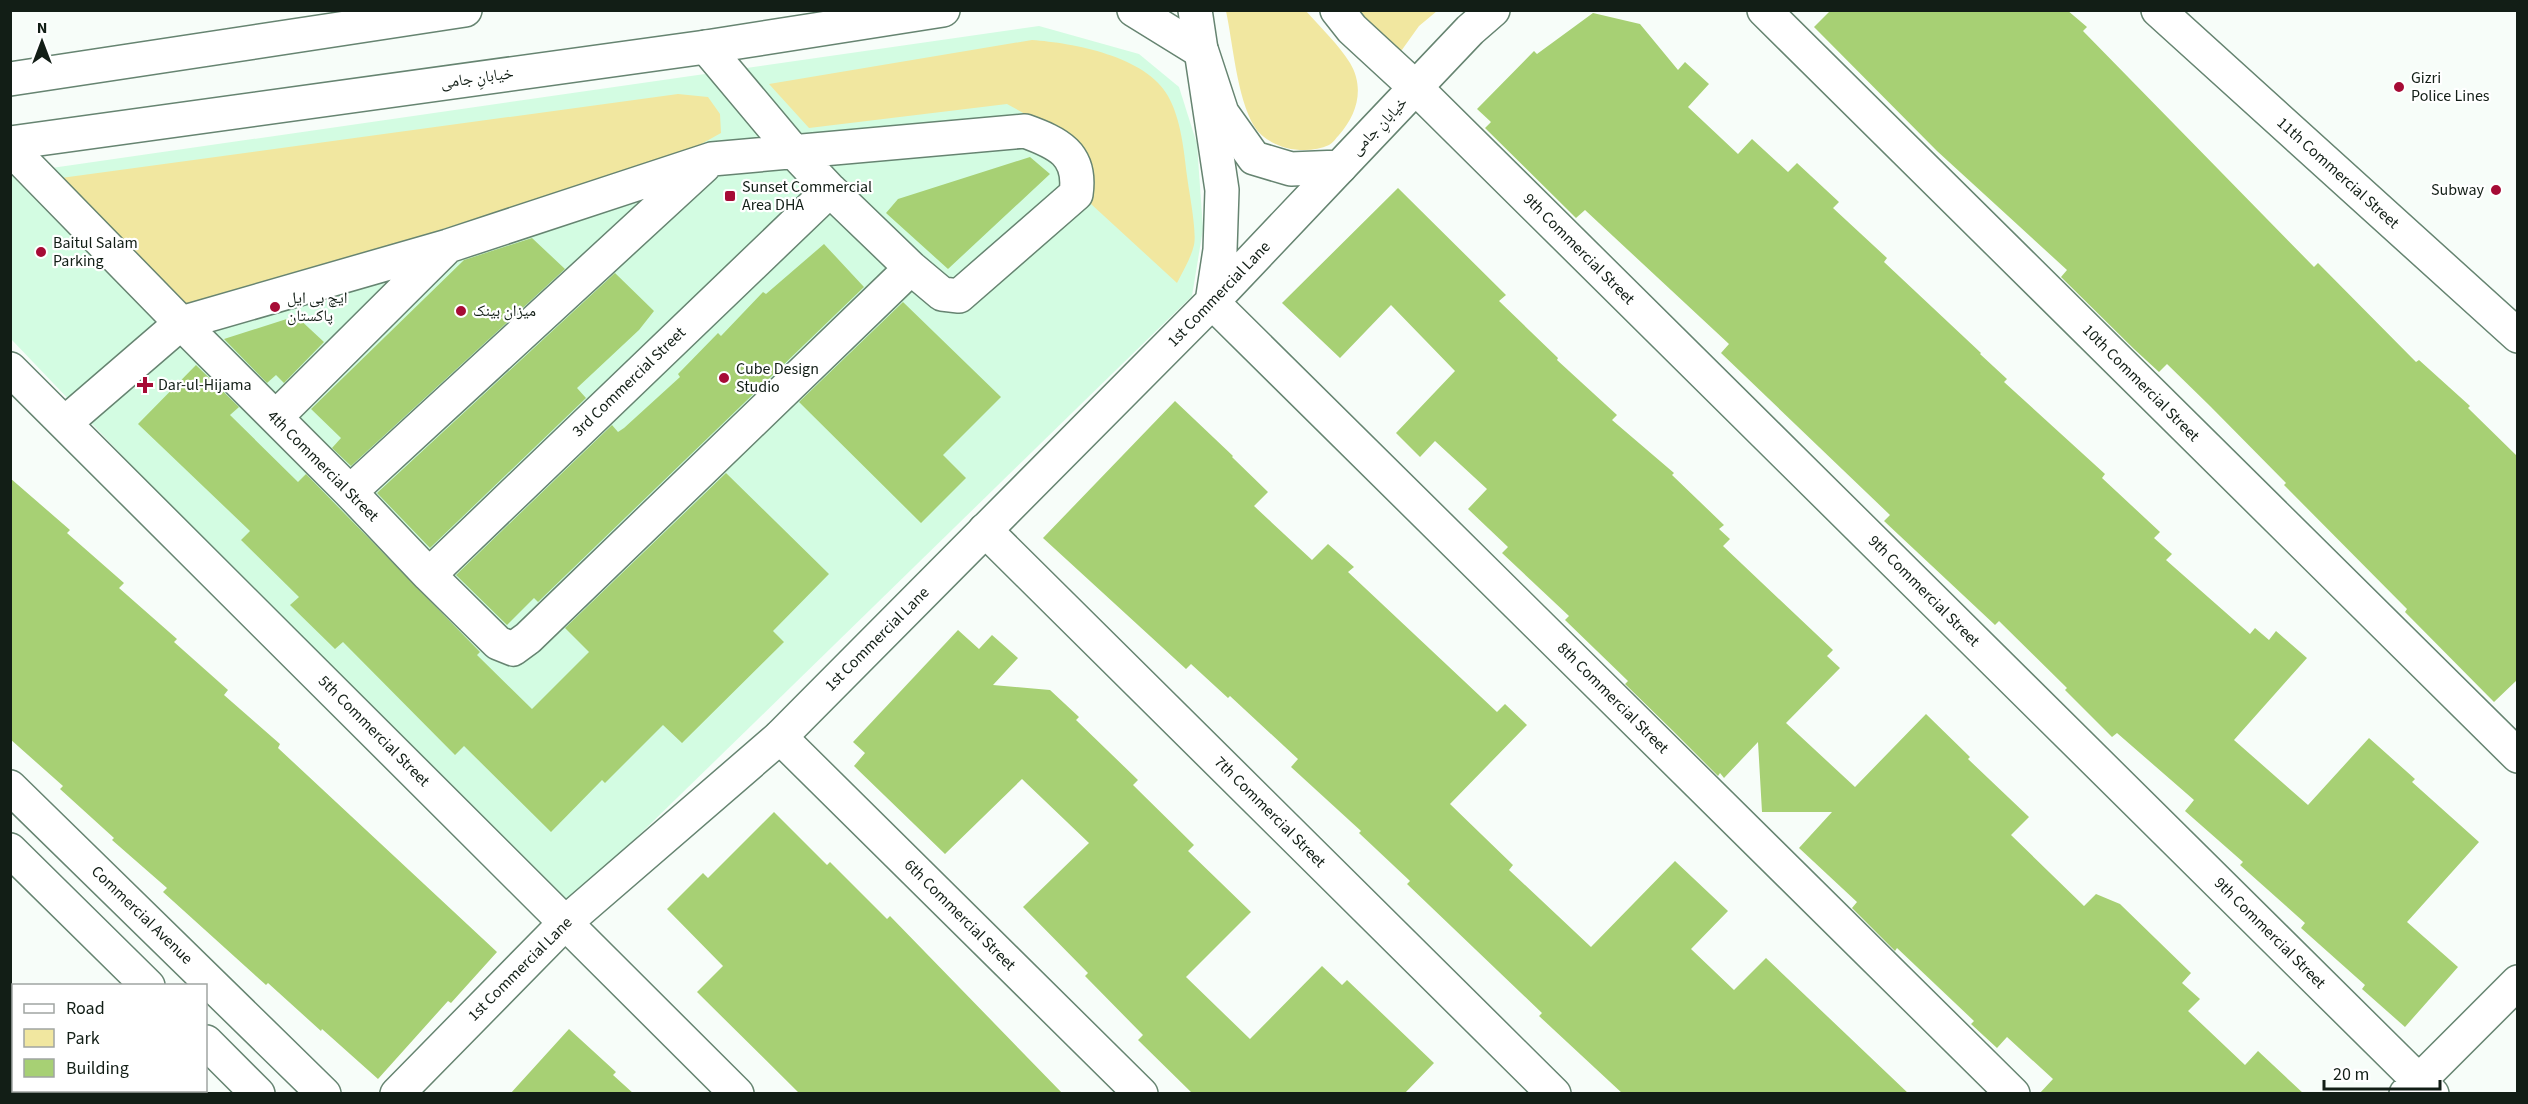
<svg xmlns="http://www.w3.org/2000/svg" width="2528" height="1104" font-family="'Source Sans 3','Noto Naskh Arabic',sans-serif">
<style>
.built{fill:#d3fce2}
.green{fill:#f1e7a0}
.building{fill:#a7d074}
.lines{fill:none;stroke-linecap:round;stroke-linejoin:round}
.minor-casing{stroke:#668471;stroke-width:36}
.tertiary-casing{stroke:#668471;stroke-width:36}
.secondary-casing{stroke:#668471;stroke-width:36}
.minor{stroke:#fff;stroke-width:33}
.tertiary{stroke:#fff;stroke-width:33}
.secondary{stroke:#fff;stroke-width:33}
.poi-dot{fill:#a60b35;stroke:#fff;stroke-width:2}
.labels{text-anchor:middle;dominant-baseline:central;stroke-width:4.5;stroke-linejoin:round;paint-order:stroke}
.street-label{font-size:16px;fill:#121e16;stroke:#fff}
.poi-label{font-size:16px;fill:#121e16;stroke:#fff;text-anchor:start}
</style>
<rect width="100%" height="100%" fill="#f7fdf9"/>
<path class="built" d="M 1039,26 L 1139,54 L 1179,87 L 1197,144 L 1203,229 L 1192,296 L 559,913 L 11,339 L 10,174 Z"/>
<path class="green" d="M 1226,11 L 1306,11 C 1320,27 1339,45 1350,63 C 1365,88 1357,115 1339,135 C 1336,138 1333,143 1329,145 C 1306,156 1268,149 1254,126 C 1237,98 1233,44 1226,11 Z
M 1359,11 L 1437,11 L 1419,26 L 1394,61 Z
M 1032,40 C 1073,43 1146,56 1168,96 C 1181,119 1184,151 1187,176 C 1189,192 1197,231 1194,245 C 1191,258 1183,271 1177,283 L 1091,204 L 1091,180 L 1047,126 L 1007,104 L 809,128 L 769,84 Z
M 678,94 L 708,97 L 720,114 L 721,133 L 694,148 L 192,310 L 61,178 Z"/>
<path class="building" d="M 1831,10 L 2067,10 L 2087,27 L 2083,31 L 2314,267 L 2318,263 L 2416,362 L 2419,360 L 2470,406 L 2468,408 L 2517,456 L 2517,680 L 2494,702 L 2405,612 L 2407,609 L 2284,485 L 2286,483 L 2210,406 L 2167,364 L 2159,372 L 2134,349 L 2061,277 L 2067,270 L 1937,151 L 1814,27 Z
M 1593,13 L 1640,24 L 1678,70 L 1685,62 L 1709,84 L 1688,107 L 1738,154 L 1752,139 L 1788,172 L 1797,163 L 1839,202 L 1833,208 L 1887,258 L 1884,262 L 1981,353 L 1980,354 L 2007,379 L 2004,382 L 2105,474 L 2102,478 L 2160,532 L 2154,538 L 2172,554 L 2166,560 L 2250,634 L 2255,628 L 2269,640 L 2276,631 L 2307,658 L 2234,740 L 2308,805 L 2369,738 L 2415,779 L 2412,782 L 2479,842 L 2407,922 L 2458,967 L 2405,1027 L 2362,989 L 2365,985 L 2301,928 L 2305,923 L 2240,865 L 2243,862 L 2185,811 L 2194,800 L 2117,733 L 2112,737 L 2065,690 L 2067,688 L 1999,621 L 1995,625 L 1884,521 L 1890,515 L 1721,353 L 1729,344 L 1585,210 L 1576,218 L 1485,128 L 1491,122 L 1477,109 L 1534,51 L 1537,54 Z
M 1030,157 L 1050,174 L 948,269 L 886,213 L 898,199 Z
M 1398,188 L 1506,295 L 1499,301 L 1558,358 L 1557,360 L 1617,415 L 1612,420 L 1674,473 L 1672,475 L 1724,525 L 1719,529 L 1730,539 L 1723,546 L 1833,650 L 1827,656 L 1840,668 L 1786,723 L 1855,787 L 1926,714 L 1970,757 L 1968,759 L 2029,817 L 2011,835 L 2084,906 L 2096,894 L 2120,904 L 2191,973 L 2182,983 L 2200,999 L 2188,1011 L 2245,1065 L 2258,1051 L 2304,1094 L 2039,1094 L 2053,1079 L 2007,1037 L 1997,1048 L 1971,1024 L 1974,1021 L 1897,948 L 1895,951 L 1852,908 L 1857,902 L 1799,848 L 1832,812 L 1762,812 L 1758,742 L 1724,778 L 1720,773 L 1718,776 L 1672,730 L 1625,684 L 1628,681 L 1565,620 L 1569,616 L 1502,553 L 1508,547 L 1468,509 L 1487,489 L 1435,441 L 1420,457 L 1396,433 L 1455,371 L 1391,305 L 1340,358 L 1282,303 Z
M 532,238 L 565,269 L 351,466 L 332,448 L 341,438 L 311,409 L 464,260 Z
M 824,244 L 864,287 L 538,602 L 534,598 L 507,625 L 456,575 L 612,425 L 618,432 L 624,428 L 680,377 L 678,374 L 718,333 L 721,336 L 763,292 L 766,294 Z
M 615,273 L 654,311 L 639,330 L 577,388 L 586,398 L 430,548 L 377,493 Z
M 903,302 L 1001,397 L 943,455 L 966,478 L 921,523 L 799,402 Z
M 296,316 L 324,342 L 284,383 L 276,375 L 267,383 L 224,339 Z
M 196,365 L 239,407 L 230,415 L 298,482 L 306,474 L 480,652 L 477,655 L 532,709 L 589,652 L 565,628 L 726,473 L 829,574 L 773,631 L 784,642 L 682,743 L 663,725 L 605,783 L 602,780 L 551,832 L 464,746 L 455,755 L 343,642 L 335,649 L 290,605 L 299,597 L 241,540 L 250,531 L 138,424 Z
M 1175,401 L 1233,456 L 1232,457 L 1268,492 L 1254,506 L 1312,560 L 1328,544 L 1354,567 L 1348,572 L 1497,712 L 1505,704 L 1527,725 L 1450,804 L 1513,865 L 1509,870 L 1591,947 L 1675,861 L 1728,911 L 1691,949 L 1734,990 L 1766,958 L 1909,1094 L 1623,1094 L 1539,1016 L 1542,1013 L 1407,884 L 1410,881 L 1359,833 L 1361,831 L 1291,767 L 1298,759 L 1230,696 L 1228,698 L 1191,664 L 1186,669 L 1043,538 Z
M 10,478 L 70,530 L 67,533 L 124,583 L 119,588 L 177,639 L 174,642 L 228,690 L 224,695 L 280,744 L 278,748 L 497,952 L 451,1003 L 448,1001 L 378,1079 L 322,1029 L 321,1031 L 268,983 L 266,985 L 163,892 L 167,888 L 112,840 L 114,838 L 60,789 L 63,786 L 10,739 Z
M 958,630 L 979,649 L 992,635 L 1018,658 L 993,685 L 1050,690 L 1079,717 L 1076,720 L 1138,780 L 1133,785 L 1194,845 L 1188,851 L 1251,912 L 1186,977 L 1250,1039 L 1322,966 L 1342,985 L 1347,980 L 1434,1063 L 1404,1094 L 1193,1094 L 1138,1040 L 1143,1035 L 1085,976 L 1088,973 L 1023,907 L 1089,843 L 1022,779 L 945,854 L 854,766 L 865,753 L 853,742 Z
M 774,812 L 827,865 L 830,862 L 887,919 L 890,916 L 1063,1094 L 800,1094 L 697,992 L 723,966 L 667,909 L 703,873 L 708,878 Z
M 569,1029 L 616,1072 L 613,1075 L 634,1094 L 510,1094 Z"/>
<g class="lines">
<defs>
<path id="minor" d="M 1764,10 L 2518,756
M 1416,88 L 2432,1094
M 10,148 L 181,323 L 350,492 L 429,575 L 498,643 L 513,649 L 528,638 L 911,268
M 1212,302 L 2013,1094
M 10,369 L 737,1094
M 276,417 L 445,249
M 65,423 L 181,323 L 448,246 L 712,159 L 1025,131 C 1058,143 1082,154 1076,194 L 959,296 L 942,294 L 911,268 L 830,190 L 795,153 L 706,47
M 350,492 L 704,166
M 985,530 L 1554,1094
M 429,575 L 830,190
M 780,737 L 1141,1094
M 2406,1094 L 2518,982"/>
<path id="tertiary" d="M 1195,10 L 1222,190 L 1220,250 L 1212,302
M 1337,10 L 1352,29 L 1416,88
M 2158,10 L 2518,336
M 397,1094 L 566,922 L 780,737 L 1212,302 L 1340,167"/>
<path id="secondary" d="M 1134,10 L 1202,52 L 1222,113 L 1254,158 L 1291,169 L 1340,167 L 1470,30 L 1493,10
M 10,79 L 465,10
M 10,143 L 706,47 L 943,10
M 10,787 L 324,1094
M 10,850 L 148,986
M 206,1042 L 258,1094"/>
</defs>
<use href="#minor" class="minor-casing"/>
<use href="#tertiary" class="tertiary-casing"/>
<use href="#secondary" class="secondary-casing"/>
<use href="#minor" class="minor"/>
<use href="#tertiary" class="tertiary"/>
<use href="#secondary" class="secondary"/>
</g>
<g class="poi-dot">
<circle cx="2399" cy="87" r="6"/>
<circle cx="2496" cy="190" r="6"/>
<rect x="724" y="190" width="12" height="12" rx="3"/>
<circle cx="41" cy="252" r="6"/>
<circle cx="275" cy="307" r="6"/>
<circle cx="461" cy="311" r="6"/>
<circle cx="724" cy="378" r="6"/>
<path d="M142 376h6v6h6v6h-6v6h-6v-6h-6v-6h6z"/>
</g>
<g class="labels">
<g class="street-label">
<text transform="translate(477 78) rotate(-8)">خیابانِ جامی</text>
<text transform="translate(1379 126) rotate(-46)">خیابانِ جامی</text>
<text transform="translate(2338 173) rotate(42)">11th Commercial Street</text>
<text transform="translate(1579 249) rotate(45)">9th Commercial Street</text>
<text transform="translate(1219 294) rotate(-46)">1st Commercial Lane</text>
<text transform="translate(629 382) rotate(-44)">3rd Commercial Street</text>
<text transform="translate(2141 383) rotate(45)">10th Commercial Street</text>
<text transform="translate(323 466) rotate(45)">4th Commercial Street</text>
<text transform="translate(1924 591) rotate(45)">9th Commercial Street</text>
<text transform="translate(877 639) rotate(-45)">1st Commercial Lane</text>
<text transform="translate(1613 698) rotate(45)">8th Commercial Street</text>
<text transform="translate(374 731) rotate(45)">5th Commercial Street</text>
<text transform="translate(1270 812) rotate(45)">7th Commercial Street</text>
<text transform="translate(142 915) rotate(44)">Commercial Avenue</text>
<text transform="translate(960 915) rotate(45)">6th Commercial Street</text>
<text transform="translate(2270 933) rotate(45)">9th Commercial Street</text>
<text transform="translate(520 969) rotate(-45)">1st Commercial Lane</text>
</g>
<g class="poi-label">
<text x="2411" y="78">Gizri<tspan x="2411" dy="18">Police Lines</tspan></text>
<text x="742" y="187">Sunset Commercial<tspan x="742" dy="18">Area DHA</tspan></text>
<text x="2484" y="190" text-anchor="end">Subway</text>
<text x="53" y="243">Baitul Salam<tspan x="53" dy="18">Parking</tspan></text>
<text x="287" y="298">ایچ بی ایل<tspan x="287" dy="18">پاکستان</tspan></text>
<text x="473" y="311">میزان بینک</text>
<text x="736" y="369">Cube Design<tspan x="736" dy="18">Studio</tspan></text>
<text x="158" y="385">Dar-ul-Hijama</text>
</g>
</g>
<rect width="2528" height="1104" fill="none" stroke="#121e16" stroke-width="24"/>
<rect x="12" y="984" width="195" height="108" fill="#ffffff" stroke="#a0a5a2" stroke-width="1.5"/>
<rect x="24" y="1004" width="30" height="9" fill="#ffffff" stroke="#a0a5a2" stroke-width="1.5"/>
<text x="66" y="1014" font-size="18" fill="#121e16">Road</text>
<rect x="24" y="1029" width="30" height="18" fill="#f1e7a0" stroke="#a0a5a2" stroke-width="1.5"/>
<text x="66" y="1044" font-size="18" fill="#121e16">Park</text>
<rect x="24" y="1059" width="30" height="18" fill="#a7d074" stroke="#a0a5a2" stroke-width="1.5"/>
<text x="66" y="1074" font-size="18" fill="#121e16">Building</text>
<g transform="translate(42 42)" stroke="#ffffff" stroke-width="4.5" paint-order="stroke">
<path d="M0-4.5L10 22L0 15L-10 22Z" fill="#121e16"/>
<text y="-9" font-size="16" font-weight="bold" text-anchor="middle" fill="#121e16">N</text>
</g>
<path d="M2324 1080v9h116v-9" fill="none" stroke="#121e16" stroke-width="3"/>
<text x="2333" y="1080" font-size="18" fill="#121e16" stroke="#ffffff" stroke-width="4.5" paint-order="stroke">20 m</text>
</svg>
